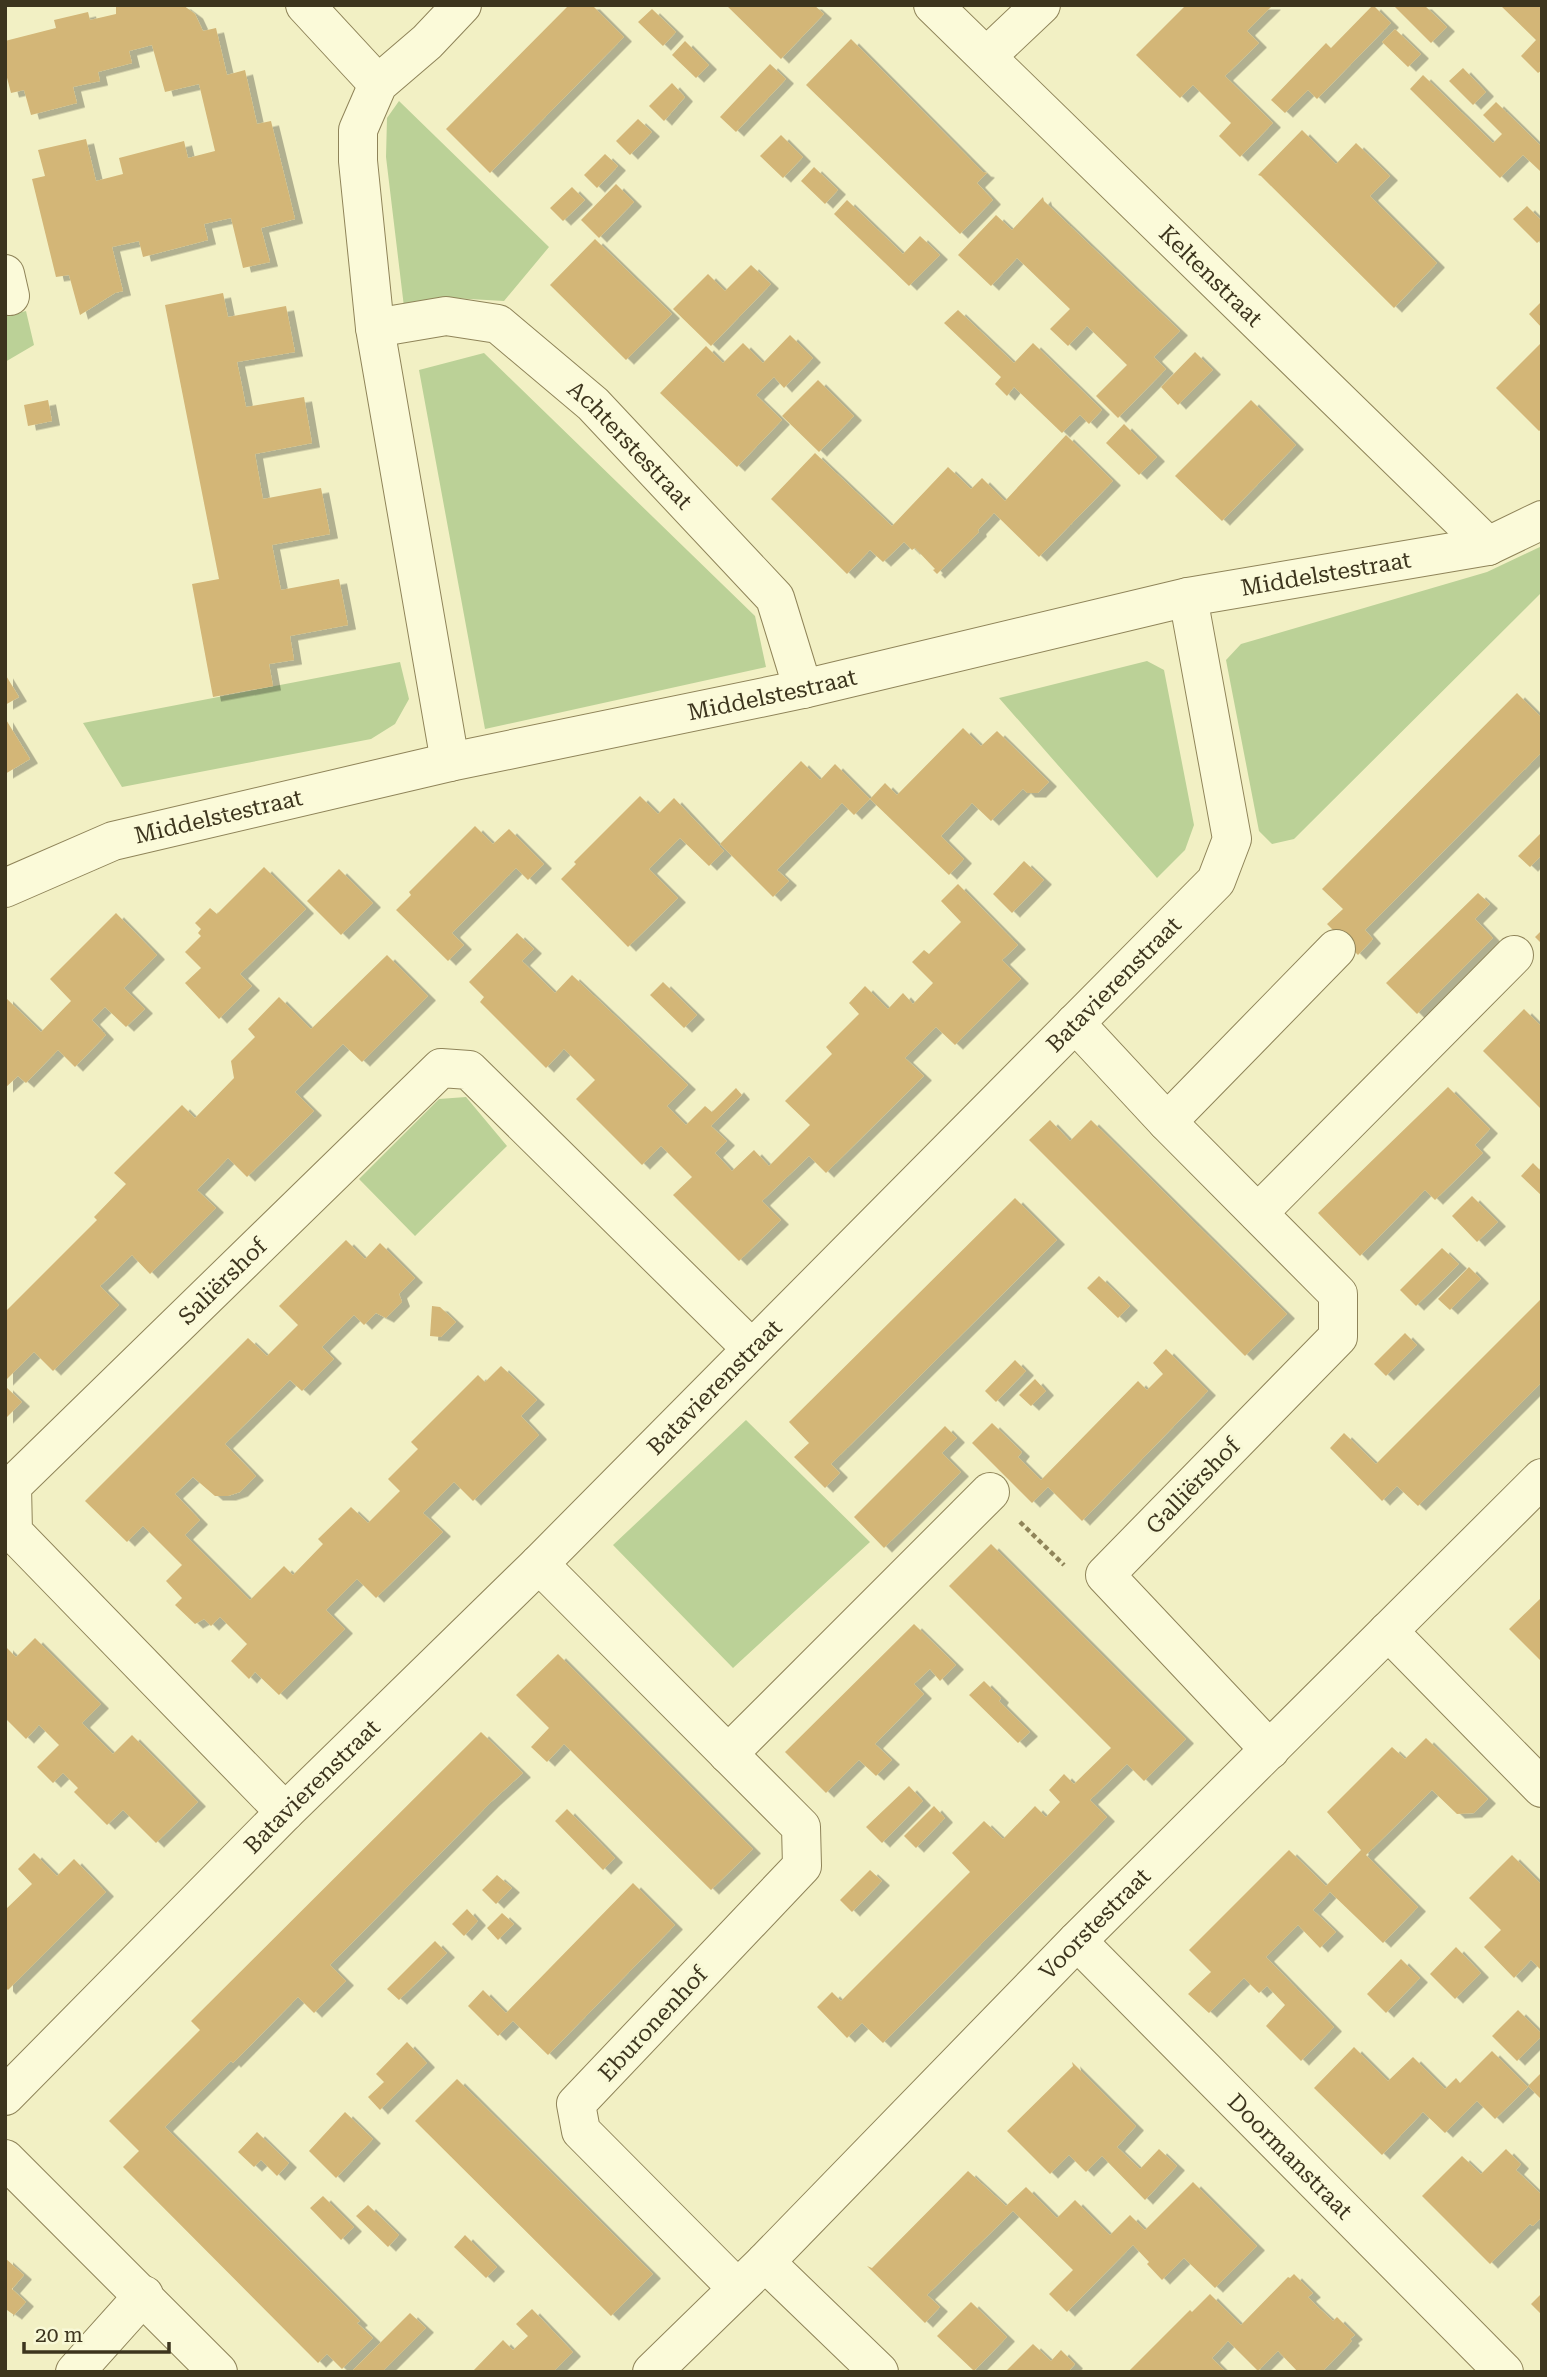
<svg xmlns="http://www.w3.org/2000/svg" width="1547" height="2377" font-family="'Roboto Serif',serif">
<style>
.green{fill:#bbd197}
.building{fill:#d3b677;filter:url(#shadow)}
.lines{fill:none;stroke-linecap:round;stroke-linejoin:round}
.minor-casing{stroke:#8f8459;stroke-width:40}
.path{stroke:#8f8459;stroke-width:4.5;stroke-dasharray:5 3.5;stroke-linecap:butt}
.minor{stroke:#fbfad9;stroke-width:38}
.labels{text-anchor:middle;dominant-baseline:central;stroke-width:6;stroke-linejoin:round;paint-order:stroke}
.street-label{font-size:23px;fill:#3d351e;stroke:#f8f8d5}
</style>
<defs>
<filter id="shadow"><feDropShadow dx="8" dy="4.5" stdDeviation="0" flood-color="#0004"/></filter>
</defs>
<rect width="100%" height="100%" fill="#f2f0c4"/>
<path class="green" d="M 399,101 L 549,247 L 504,301 L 452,298 L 404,307 L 386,157 L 387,118 Z
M 26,311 L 34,345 L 5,362 L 5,316 Z
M 484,353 L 755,616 L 766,667 L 485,729 L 419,370 Z
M 1542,546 L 1542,592 L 1294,839 L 1272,844 L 1259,831 L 1226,660 L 1241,644 L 1487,572 Z
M 1147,661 L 1164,670 L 1194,825 L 1185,850 L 1157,878 L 999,698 Z
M 400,662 L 409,699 L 395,724 L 371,739 L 122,787 L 83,723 Z
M 466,1097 L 507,1146 L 415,1236 L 359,1179 L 439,1099 Z
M 746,1420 L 870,1542 L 733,1668 L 613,1545 Z"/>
<path class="building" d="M 116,5 L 183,5 L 195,14 L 203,31 L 216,28 L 227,75 L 245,70 L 257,124 L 271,121 L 295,219 L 261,228 L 270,262 L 243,268 L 231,218 L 204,224 L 208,240 L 143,257 L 139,241 L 112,247 L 123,291 L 115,293 L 80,315 L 69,275 L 56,277 L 32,179 L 45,176 L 38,150 L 86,139 L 96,181 L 123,174 L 119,158 L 184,141 L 188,158 L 215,151 L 199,84 L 165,92 L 152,45 L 129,51 L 132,63 L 98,72 L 100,81 L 73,87 L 77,103 L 31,115 L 24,90 L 11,93 L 5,70 L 5,41 L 56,28 L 54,20 L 88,12 L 90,20 L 116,14 Z
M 569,5 L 592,5 L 624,37 L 490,173 L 446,129 Z
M 726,5 L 814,5 L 824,14 L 781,59 Z
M 1186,5 L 1273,5 L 1247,31 L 1259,43 L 1225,76 L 1273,123 L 1240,157 L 1219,136 L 1231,123 L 1193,85 L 1180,98 L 1136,55 Z
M 1373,5 L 1391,23 L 1317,99 L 1308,90 L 1285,113 L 1271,100 L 1326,43 L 1331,48 Z
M 1393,5 L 1424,5 L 1447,27 L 1431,43 Z
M 1500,5 L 1542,5 L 1542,70 L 1538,73 L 1521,56 L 1536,40 Z
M 652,9 L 676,32 L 663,46 L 638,22 Z
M 1395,29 L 1421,54 L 1408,67 L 1382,42 Z
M 851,39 L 983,172 L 987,173 L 977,183 L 993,200 L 960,234 L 806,85 Z
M 685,41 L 709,65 L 696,78 L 672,55 Z
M 770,64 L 786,79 L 736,132 L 720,117 Z
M 1463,68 L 1486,92 L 1473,105 L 1449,81 Z
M 1423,75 L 1493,143 L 1502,134 L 1483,115 L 1496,102 L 1542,147 L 1542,169 L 1540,171 L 1523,155 L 1500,178 L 1410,89 Z
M 672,83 L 685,97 L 664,121 L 649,106 Z
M 638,119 L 652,132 L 630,155 L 616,141 Z
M 1302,130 L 1336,164 L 1356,143 L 1390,176 L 1370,196 L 1437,263 L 1394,308 L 1261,176 L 1258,175 Z
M 781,135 L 803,157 L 783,178 L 760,156 Z
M 605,154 L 618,166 L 597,188 L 584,175 Z
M 814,167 L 838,190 L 825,204 L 801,181 Z
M 616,184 L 634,202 L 599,238 L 581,220 Z
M 572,187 L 585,200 L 563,221 L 550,208 Z
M 1043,197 L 1044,201 L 1180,331 L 1154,357 L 1166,369 L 1118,418 L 1096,396 L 1127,365 L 1087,326 L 1068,346 L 1050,329 L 1070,309 L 1017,258 L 991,286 L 958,255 L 996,215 L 1012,230 Z
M 847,200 L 903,254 L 920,236 L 940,255 L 909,286 L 834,214 Z
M 1527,206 L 1542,221 L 1542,239 L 1537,243 L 1513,219 Z
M 595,239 L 672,314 L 626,360 L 550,285 Z
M 751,265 L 771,284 L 711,346 L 673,309 L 708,274 L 725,291 Z
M 223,293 L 228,317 L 286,306 L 295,352 L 237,362 L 242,386 L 246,407 L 304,397 L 312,443 L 255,454 L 263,499 L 321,488 L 330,534 L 272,545 L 281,590 L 339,579 L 348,625 L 290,636 L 294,660 L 269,664 L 273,686 L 213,697 L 192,584 L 219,579 L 165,305 Z
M 1542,301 L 1542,328 L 1529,314 Z
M 958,310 L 1014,363 L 1033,343 L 1102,410 L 1089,424 L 1080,415 L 1062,433 L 1014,387 L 1007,396 L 995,384 L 1001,377 L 944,323 Z
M 790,335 L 813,358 L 784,388 L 774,377 L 756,395 L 782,420 L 737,467 L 660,393 L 706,346 L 723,363 L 743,343 L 763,363 Z
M 1542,342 L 1542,429 L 1539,431 L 1496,388 Z
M 1195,352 L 1213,370 L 1178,405 L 1161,387 Z
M 818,380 L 854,416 L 819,452 L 782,416 Z
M 48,400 L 52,421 L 28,426 L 24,405 Z
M 1251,400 L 1296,445 L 1222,521 L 1175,476 Z
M 1124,424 L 1157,457 L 1139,475 L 1106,443 Z
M 1066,435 L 1113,481 L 1039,557 L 994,513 L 978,530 L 979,532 L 937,574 L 933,570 L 935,569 L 915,548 L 912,550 L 904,542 L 883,562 L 870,550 L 847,574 L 771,499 L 815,453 L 892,526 L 948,467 L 971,489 L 982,478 L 1005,501 Z
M 5,674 L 19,697 L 5,705 Z
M 1517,693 L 1542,718 L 1542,752 L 1365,930 L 1373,939 L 1358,955 L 1327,924 L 1343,909 L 1322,889 Z
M 5,718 L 30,759 L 5,774 Z
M 963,728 L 981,746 L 997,731 L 1049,782 L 1038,793 L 1027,793 L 1023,789 L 991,821 L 972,803 L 941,836 L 964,859 L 949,875 L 870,799 L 885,783 L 897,795 Z
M 801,761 L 820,780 L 835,764 L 870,799 L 854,815 L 842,803 L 810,836 L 777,870 L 789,881 L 773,897 L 720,844 Z
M 640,796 L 658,814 L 674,798 L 724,851 L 709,866 L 680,838 L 649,869 L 678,898 L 628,947 L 561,879 L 576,864 L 574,862 Z
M 475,826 L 493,844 L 509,829 L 544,864 L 528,880 L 516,868 L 452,933 L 464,945 L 448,961 L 396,910 L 411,895 L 409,892 Z
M 1542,832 L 1542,855 L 1530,867 L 1518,856 Z
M 1024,861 L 1044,880 L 1012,913 L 993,894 Z
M 264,867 L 306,909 L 240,974 L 252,986 L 219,1019 L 185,983 L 201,968 L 185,952 L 201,936 L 198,933 L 201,929 L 195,923 L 210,908 L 217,914 Z
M 339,869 L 373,903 L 341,935 L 307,901 Z
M 958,884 L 1018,945 L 1002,960 L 1021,979 L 955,1045 L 936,1027 L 905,1058 L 924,1076 L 826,1173 L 809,1156 L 762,1201 L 781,1220 L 739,1261 L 673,1195 L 692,1177 L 661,1146 L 642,1165 L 576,1099 L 595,1080 L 564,1049 L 546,1068 L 480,1002 L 484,997 L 469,982 L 517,933 L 534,949 L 522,961 L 555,993 L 572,975 L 688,1085 L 667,1106 L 686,1125 L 705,1106 L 712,1112 L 736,1088 L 742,1095 L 711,1126 L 727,1141 L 715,1153 L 732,1171 L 754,1150 L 769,1166 L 810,1125 L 785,1101 L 832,1054 L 826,1047 L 859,1014 L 849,1003 L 865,986 L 888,1009 L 903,993 L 913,1004 L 933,983 L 912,962 L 924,950 L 929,954 L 961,922 L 941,901 Z
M 1478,893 L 1490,904 L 1475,919 L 1493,938 L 1417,1014 L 1386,983 Z
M 116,913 L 157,955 L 124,988 L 145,1009 L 126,1027 L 105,1007 L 92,1020 L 106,1035 L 75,1067 L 58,1050 L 26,1083 L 18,1076 L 5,1088 L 5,997 L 41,1032 L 71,1001 L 50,979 Z
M 1542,930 L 1542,944 L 1535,937 Z
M 387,955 L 428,996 L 362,1062 L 343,1044 L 295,1092 L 314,1111 L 247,1177 L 228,1158 L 197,1190 L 216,1208 L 150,1274 L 132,1255 L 116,1271 L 100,1286 L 119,1305 L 53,1371 L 34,1352 L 5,1381 L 5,1312 L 97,1220 L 94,1217 L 126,1184 L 114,1173 L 182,1105 L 195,1118 L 234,1078 L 231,1061 L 255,1037 L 248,1029 L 279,997 L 311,1029 Z
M 663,982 L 697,1015 L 684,1028 L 650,995 Z
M 1524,1009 L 1542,1027 L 1542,1110 L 1483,1051 Z
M 1448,1087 L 1490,1129 L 1475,1145 L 1483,1153 L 1435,1200 L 1425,1190 L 1360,1256 L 1318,1213 Z
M 1050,1120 L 1070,1141 L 1091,1120 L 1287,1314 L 1245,1356 L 1029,1140 Z
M 1533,1163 L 1542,1172 L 1542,1196 L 1521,1176 Z
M 1472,1196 L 1498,1222 L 1477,1242 L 1452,1216 Z
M 1015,1198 L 1057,1240 L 831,1464 L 840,1473 L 825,1488 L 794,1457 L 809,1443 L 789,1422 Z
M 346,1240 L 365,1259 L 380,1243 L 415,1278 L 399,1294 L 402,1302 L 386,1318 L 376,1313 L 364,1325 L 354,1315 L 322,1347 L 334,1359 L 302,1391 L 290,1380 L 225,1444 L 256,1476 L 240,1492 L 228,1496 L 215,1496 L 193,1477 L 175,1494 L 200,1520 L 185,1535 L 250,1600 L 284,1566 L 293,1575 L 323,1544 L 318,1539 L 351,1507 L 368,1523 L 400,1491 L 388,1479 L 418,1449 L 411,1442 L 478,1375 L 485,1382 L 501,1366 L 537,1400 L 521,1416 L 539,1435 L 473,1501 L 454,1482 L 423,1513 L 443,1532 L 376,1598 L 357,1579 L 326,1610 L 345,1629 L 279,1695 L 255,1672 L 249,1679 L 231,1661 L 247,1644 L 220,1617 L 211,1626 L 204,1619 L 195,1624 L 175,1605 L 182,1598 L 166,1581 L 182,1565 L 143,1526 L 127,1542 L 85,1501 L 248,1338 L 267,1356 L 298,1325 L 279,1306 Z
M 1442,1248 L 1459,1264 L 1416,1306 L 1400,1290 Z
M 1469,1267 L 1481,1279 L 1450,1310 L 1438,1299 Z
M 1099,1276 L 1130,1306 L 1118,1318 L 1087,1288 Z
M 1542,1298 L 1542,1382 L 1418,1506 L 1397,1486 L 1382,1501 L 1330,1448 L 1344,1433 L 1376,1464 Z
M 432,1306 L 440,1307 L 456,1322 L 441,1337 L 430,1336 Z
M 1405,1333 L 1417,1345 L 1386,1376 L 1374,1364 Z
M 1166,1349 L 1208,1391 L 1082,1521 L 1048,1487 L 1032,1503 L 972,1443 L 992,1423 L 1022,1452 L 1018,1457 L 1041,1480 L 1138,1381 L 1147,1390 L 1163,1374 L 1153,1363 Z
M 1015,1360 L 1026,1371 L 996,1402 L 985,1391 Z
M 1035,1379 L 1046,1391 L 1031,1406 L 1019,1395 Z
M 5,1386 L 22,1402 L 5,1419 Z
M 945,1426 L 957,1438 L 942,1453 L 961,1472 L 884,1548 L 854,1517 Z
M 991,1544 L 1186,1739 L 1144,1781 L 1127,1764 L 1090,1800 L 1107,1817 L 883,2043 L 862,2023 L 847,2038 L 817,2007 L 832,1992 L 841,2001 L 970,1872 L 952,1853 L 984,1821 L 1003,1839 L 1035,1806 L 1046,1817 L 1060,1802 L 1049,1790 L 1064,1774 L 1074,1784 L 1111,1748 L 949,1586 Z
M 1542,1597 L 1542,1662 L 1509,1629 Z
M 914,1624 L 956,1665 L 940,1681 L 930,1669 L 914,1684 L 924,1694 L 875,1744 L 892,1760 L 876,1776 L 859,1760 L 826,1793 L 785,1752 Z
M 35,1638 L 101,1704 L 82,1723 L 113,1754 L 132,1735 L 198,1802 L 156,1843 L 123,1810 L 107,1825 L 74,1792 L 78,1788 L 63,1773 L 53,1783 L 37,1767 L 59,1745 L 39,1725 L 26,1739 L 5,1718 L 5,1646 L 16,1657 Z
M 558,1654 L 753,1849 L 711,1890 L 564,1744 L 547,1762 L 531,1747 L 549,1728 L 516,1695 Z
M 984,1681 L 1001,1698 L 999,1701 L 1030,1732 L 1018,1743 L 969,1695 Z
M 481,1732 L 523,1773 L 491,1802 L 330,1965 L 346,1981 L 314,2013 L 298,1997 L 233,2063 L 231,2061 L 165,2127 L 360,2321 L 357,2323 L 373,2338 L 342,2369 L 327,2354 L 318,2363 L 123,2167 L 139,2151 L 109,2121 L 200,2030 L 191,2021 Z
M 1426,1738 L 1488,1799 L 1474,1813 L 1457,1814 L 1432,1790 L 1366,1855 L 1418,1907 L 1383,1943 L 1330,1892 L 1313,1910 L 1336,1932 L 1320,1948 L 1298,1925 L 1266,1957 L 1334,2027 L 1301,2061 L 1266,2026 L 1285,2005 L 1267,1986 L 1259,1993 L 1244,1978 L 1209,2013 L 1188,1994 L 1211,1972 L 1189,1950 L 1289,1850 L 1326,1886 L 1361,1850 L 1327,1812 L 1392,1747 L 1405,1759 Z
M 909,1786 L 923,1801 L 882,1843 L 866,1827 Z
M 934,1806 L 945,1818 L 916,1848 L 904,1836 Z
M 567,1809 L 615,1858 L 603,1870 L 555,1821 Z
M 34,1853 L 57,1876 L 74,1859 L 106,1892 L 8,1990 L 5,1987 L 5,1910 L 32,1884 L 18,1869 Z
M 1512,1855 L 1542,1885 L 1542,1971 L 1531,1960 L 1514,1978 L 1484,1947 L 1501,1930 L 1469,1898 Z
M 870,1870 L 882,1881 L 852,1912 L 840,1900 Z
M 497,1875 L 512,1888 L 496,1904 L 482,1890 Z
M 633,1883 L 675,1925 L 548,2055 L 513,2021 L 498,2036 L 468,2006 L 483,1990 L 506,2013 Z
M 467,1909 L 478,1921 L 464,1936 L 452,1924 Z
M 502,1913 L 514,1924 L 498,1940 L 487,1928 Z
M 435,1941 L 447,1953 L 399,2000 L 387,1989 Z
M 1456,1947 L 1481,1973 L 1455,1999 L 1430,1974 Z
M 1401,1959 L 1420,1978 L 1386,2013 L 1367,1994 Z
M 1518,2010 L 1542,2034 L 1542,2036 L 1517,2061 L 1492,2036 Z
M 407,2042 L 427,2063 L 380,2110 L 368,2097 L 384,2082 L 376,2074 Z
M 1354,2047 L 1388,2081 L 1413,2057 L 1445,2089 L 1456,2078 L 1460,2083 L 1492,2051 L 1528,2087 L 1495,2119 L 1477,2101 L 1445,2133 L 1423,2112 L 1382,2155 L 1314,2088 Z
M 1072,2062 L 1136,2126 L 1117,2147 L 1140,2169 L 1159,2149 L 1177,2166 L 1145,2200 L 1102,2156 L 1086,2172 L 1069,2155 L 1050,2174 L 1007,2131 L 1073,2066 Z
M 1542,2072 L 1542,2096 L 1540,2098 L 1528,2086 Z
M 457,2079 L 653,2274 L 611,2316 L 415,2121 Z
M 345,2112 L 373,2139 L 336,2178 L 309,2151 Z
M 257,2132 L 289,2163 L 277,2176 L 261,2160 L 254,2167 L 238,2152 Z
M 1506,2149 L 1521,2164 L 1516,2170 L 1542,2195 L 1542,2217 L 1533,2226 L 1530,2224 L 1490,2264 L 1422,2196 L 1462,2156 L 1481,2174 Z
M 968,2171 L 1006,2206 L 1026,2187 L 1057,2218 L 1075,2200 L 1110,2235 L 1130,2215 L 1145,2230 L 1193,2182 L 1257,2246 L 1215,2288 L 1184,2258 L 1162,2280 L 1147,2264 L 1149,2262 L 1133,2245 L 1067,2312 L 1049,2294 L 1073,2270 L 1013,2211 L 927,2295 L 940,2307 L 925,2323 L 867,2266 L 872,2268 Z
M 323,2196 L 354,2227 L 341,2240 L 310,2208 Z
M 368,2205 L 399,2235 L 388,2247 L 356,2216 Z
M 465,2235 L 497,2267 L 486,2278 L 454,2247 Z
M 5,2258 L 24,2275 L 12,2289 L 26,2302 L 14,2315 L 7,2310 L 5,2312 Z
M 1294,2274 L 1313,2293 L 1308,2297 L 1319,2308 L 1333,2321 L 1337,2317 L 1355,2335 L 1350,2339 L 1352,2341 L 1322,2372 L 1298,2372 L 1278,2351 L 1258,2371 L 1228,2341 L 1212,2358 L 1226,2372 L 1128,2372 L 1190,2310 L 1192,2312 L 1210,2294 L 1241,2325 L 1288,2277 L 1290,2278 Z
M 1542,2293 L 1542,2315 L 1531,2304 Z
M 971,2302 L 1007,2337 L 974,2371 L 937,2336 Z
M 532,2309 L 573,2352 L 553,2372 L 472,2372 L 503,2340 L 513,2350 L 528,2336 L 516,2324 Z
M 410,2313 L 426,2328 L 382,2372 L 351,2372 Z
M 1033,2344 L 1051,2361 L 1061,2350 L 1075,2364 L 1068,2372 L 1005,2372 Z"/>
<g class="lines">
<defs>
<g id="minor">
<path d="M 305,5 L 378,84"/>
<path id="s1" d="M 933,5 L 1488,546"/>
<path d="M 987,56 L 1041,5"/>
<path d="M 5,274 L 10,296"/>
<path id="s2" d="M 375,328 L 446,316 L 498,324 L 593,404 L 775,598 L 803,689"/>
<path d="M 450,762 L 375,328 L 358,161 L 358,130 L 378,84 L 427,42 L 462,5"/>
<path id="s3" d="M 5,888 L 113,841 L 450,762 L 803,689 L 1188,597 L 1488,546 L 1542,520"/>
<path d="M 1075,1023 L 1167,1122 L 1338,1294 L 1338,1337 L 1105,1575 L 1270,1750"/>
<path d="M 1167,1122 L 1336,949"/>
<path d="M 1258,1213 L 1514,955"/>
<path d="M 539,1564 L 801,1827 L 802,1866 L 576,2104 L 581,2131 L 737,2288"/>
<path d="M 1388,1631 L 1542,1788"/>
<path d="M 728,1754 L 990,1492"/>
<path id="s4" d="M 285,1812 L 13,1532 L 12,1486 L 441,1068 L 469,1070 L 751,1348"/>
<path id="s5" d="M 1077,1941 L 1504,2372"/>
<path id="s6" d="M 5,2096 L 285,1812 L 539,1564 L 1216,881 L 1232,839 L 1188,597"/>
<path d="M 5,2159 L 218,2372"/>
<path d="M 765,2262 L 879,2372"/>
<path d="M 75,2372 L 144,2295"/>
<path id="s7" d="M 652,2372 L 765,2262 L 1077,1941 L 1542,1478"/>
</g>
</defs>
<use href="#minor" class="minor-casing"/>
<path class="path" d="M 1020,1522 L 1064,1565"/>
<use href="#minor" class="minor"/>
</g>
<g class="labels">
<g class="street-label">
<text stroke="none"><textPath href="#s1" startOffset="388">Keltenstraat</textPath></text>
<text stroke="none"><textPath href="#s2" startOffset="304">Achterstestraat</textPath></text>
<text stroke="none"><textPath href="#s3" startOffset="1360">Middelstestraat</textPath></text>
<text stroke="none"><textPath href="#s3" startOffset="793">Middelstestraat</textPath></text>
<text stroke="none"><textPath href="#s3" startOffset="226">Middelstestraat</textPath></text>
<text stroke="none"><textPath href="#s6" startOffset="1570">Batavierenstraat</textPath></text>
<text stroke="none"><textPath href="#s4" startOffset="730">Saliërshof</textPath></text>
<text stroke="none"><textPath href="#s6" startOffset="1003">Batavierenstraat</textPath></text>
<text transform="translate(1193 1486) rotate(-46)">Galliërshof</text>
<text stroke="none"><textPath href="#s6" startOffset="436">Batavierenstraat</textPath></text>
<text stroke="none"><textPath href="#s7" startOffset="630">Voorstestraat</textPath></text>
<text transform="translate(653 2024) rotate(-47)">Eburonenhof</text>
<text stroke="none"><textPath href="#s5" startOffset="303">Doormanstraat</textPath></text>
</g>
</g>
<rect width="1547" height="2377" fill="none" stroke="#3d351e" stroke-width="14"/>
<path d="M24 2342v10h145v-10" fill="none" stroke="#3d351e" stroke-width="3.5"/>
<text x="35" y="2342" font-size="21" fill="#3d351e" stroke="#f8f8d5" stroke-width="5" paint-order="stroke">20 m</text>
</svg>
